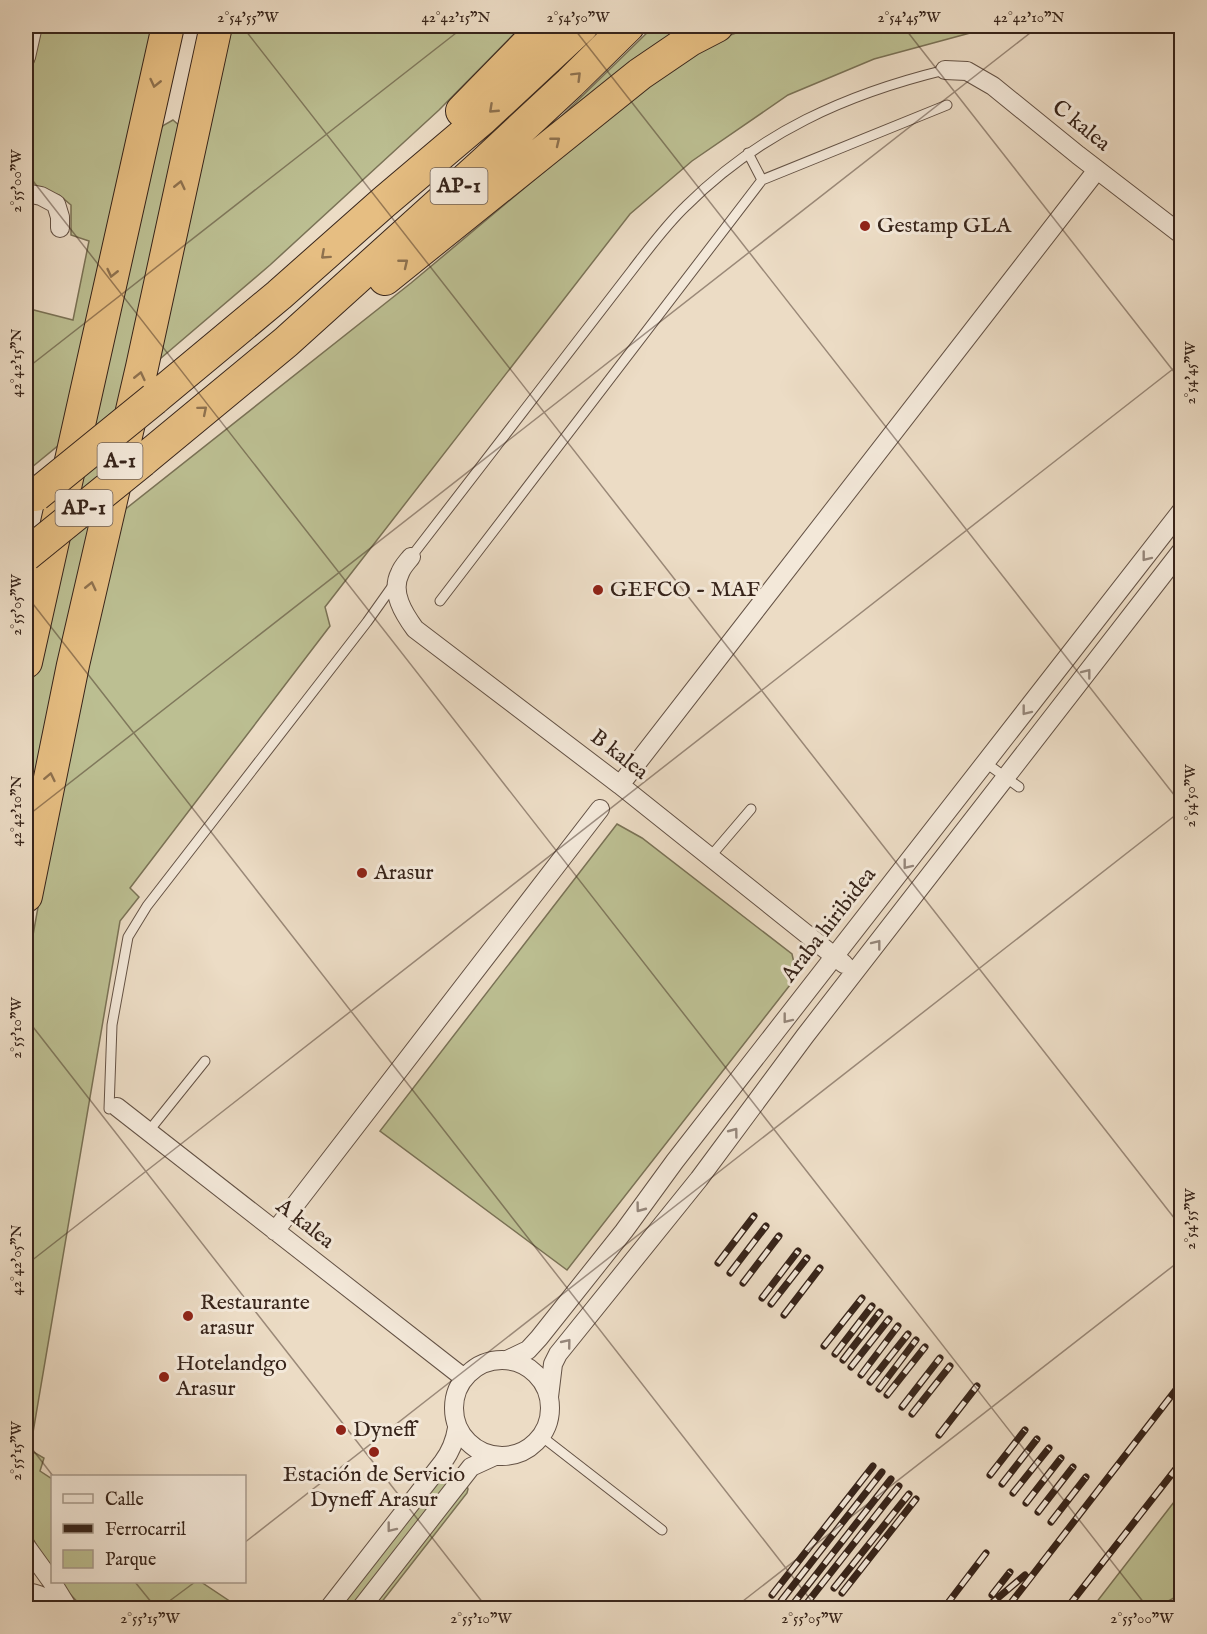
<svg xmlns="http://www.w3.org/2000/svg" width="1207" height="1634" font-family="'IM FELL English',serif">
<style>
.green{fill:#bcbf92;stroke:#7a7256;stroke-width:1.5}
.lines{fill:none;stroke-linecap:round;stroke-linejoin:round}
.service-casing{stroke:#645245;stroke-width:11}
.minor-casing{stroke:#645245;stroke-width:20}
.motorway-casing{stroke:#37241a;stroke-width:34}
.service{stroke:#f3e8d9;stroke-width:9}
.minor{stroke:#f3e8d9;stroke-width:18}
.motorway{stroke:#e6be82;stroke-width:32}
.rail-casing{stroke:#37241a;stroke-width:7}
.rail{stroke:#f3e8d9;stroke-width:4.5;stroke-dasharray:14;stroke-linecap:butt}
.motorway-bridge-casing{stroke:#37241a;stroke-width:34;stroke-linecap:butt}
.motorway-bridge{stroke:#e6be82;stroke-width:32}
.oneway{stroke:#8e714e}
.oneway2{stroke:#95867a}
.ticks{fill:none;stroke:#37241a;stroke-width:1.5;stroke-opacity:0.45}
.poi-dot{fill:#8f2418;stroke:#f3e8d9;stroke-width:2}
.labels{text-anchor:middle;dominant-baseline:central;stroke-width:6;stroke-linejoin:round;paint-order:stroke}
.shield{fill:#f3e8d9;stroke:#6f5f53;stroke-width:1.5}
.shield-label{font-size:21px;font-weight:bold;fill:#37241a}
.street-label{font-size:22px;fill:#37241a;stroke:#f3e8d9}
.poi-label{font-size:22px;fill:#37241a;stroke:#f3e8d9;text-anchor:start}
.neatline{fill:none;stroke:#37241a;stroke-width:2}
.ticks-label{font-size:15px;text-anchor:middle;fill:#37241a}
</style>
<rect width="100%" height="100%" fill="#ecdcc5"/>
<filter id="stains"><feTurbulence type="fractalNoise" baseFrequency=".00333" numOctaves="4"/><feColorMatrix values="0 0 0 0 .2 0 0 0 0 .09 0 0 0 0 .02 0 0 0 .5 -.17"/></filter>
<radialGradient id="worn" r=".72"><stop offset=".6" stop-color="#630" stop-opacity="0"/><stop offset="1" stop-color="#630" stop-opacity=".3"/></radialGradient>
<path class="green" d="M 42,26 L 154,26 L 60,444 L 26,472 L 26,308 L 73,320 L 89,241 L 71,235 L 71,205 L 59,195 L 26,186 L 26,95 Z
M 232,26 L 522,26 L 439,110 L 270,265 L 154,364 Z
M 654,26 L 692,26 L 530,147 Z
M 754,26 L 996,26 L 874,59 L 788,95 L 692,161 L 630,214 L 325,607 L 330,626 L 130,888 L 139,897 L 120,921 L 30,1450 L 44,1458 L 40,1471 L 52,1479 L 52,1572 L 26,1527 L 26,974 L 54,818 L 123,511 L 411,283 L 657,77 L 728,36 Z
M 173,120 L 181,127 L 26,833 L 26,710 L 154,134 L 164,125 Z
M 617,824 L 642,838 L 792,954 L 797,976 L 567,1270 L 380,1131 Z
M 446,1471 L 454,1477 L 351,1608 L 339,1608 Z
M 467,1486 L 468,1489 L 467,1493 L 377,1608 L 371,1608 Z
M 1181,1493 L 1181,1594 L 1156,1608 L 1092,1608 Z
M 59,1582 L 201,1582 L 240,1608 L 83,1608 Z"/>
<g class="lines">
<defs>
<path id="service" d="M 748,153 L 762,180
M 411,557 L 633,269 C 650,247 666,225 686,206 C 759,133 846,94 945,70
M 440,601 L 762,180 L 947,105
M 986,763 L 1019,787
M 710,857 L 751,809
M 109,1109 L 112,1025 L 128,937 L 147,906 L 367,622 L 394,584
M 148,1132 L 205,1061
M 541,1436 L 662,1530"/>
<path id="minor" d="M 26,57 L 33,26
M 945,70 L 967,71 L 993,86 L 1078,155 L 1182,235
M 26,193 L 41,196 L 56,204 L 60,217 L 60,228
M 411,557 C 407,562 402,567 400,573 C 390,592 404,614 415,629 L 620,785 L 844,964
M 620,785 L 1097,170
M 117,1107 L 464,1378
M 275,1231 L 600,809
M454 1408a48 48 0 1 1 96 0a48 48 0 1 1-96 0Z
M 507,1360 L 528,1350 L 539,1338 L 624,1231 L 675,1161 L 1182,510
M 549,1397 L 553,1364 L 558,1354 L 699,1179 L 805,1036 L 1182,550
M 26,1546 L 52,1582 L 68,1608
M 26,1592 C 39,1593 51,1601 62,1608
M 329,1608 L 443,1462 C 451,1451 455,1441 457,1428
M 361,1608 L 471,1467 L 495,1456"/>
<path id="motorway" d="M 462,111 L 545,26
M 385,279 L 640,74 L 690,40 L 717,26
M 154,399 L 279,295 L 384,202 L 482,119 L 582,26
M 142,461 L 286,342 L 484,163 L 570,83 L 628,26
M 26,662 L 168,26
M 26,896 L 73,665 L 142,367 L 216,26"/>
</defs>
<use href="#service" class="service-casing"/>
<use href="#minor" class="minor-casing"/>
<use href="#motorway" class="motorway-casing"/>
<use href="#service" class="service"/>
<use href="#minor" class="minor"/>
<use href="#motorway" class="motorway"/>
<defs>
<path id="rail" d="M 718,1263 L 754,1216
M 730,1273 L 766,1226
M 743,1283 L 779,1236
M 762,1298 L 798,1251
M 771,1304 L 807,1258
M 784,1315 L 820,1268
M 824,1346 L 862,1298
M 835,1354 L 872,1306
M 843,1360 L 880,1312
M 851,1367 L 889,1319
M 861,1375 L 898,1326
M 870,1382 L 908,1334
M 879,1389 L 916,1340
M 887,1395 L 925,1347
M 902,1407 L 940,1358
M 912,1414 L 950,1366
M 939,1435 L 977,1386
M 990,1475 L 1025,1430
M 1002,1484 L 1037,1439
M 1013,1493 L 1049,1448
M 1026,1503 L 1061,1458
M 1038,1512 L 1073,1467
M 1051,1522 L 1086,1477
M 834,1588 L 909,1494
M 842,1593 L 916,1499
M 772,1595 L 873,1466
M 992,1595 L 1010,1572
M 781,1601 L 882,1472
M 790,1608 L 891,1479
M 803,1608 L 899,1486
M 944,1608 L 986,1553
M 986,1608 L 1025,1575
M 1007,1608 L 1182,1382
M 1067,1608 L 1182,1461"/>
</defs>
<use href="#rail" class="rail-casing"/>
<use href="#rail" class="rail"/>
<defs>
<path id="motorway-bridge" d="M 36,495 L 154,399
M 26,555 L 142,461"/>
</defs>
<use href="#motorway-bridge" class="motorway-bridge-casing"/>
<use href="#motorway-bridge" class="motorway-bridge"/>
</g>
<defs><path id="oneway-chevron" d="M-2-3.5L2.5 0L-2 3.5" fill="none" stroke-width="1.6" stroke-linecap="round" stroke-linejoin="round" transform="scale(1.5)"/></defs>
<g class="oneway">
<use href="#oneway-chevron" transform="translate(577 76) rotate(-45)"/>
<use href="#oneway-chevron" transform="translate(155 83) rotate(103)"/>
<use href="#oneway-chevron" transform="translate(493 109) rotate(137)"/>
<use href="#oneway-chevron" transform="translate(556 141) rotate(-39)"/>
<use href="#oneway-chevron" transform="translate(180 185) rotate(-77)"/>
<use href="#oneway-chevron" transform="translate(325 255) rotate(138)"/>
<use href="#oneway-chevron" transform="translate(404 263) rotate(-39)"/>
<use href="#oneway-chevron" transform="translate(112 273) rotate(103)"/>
<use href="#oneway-chevron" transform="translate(140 376) rotate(-77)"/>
<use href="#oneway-chevron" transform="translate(203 410) rotate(-40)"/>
<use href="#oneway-chevron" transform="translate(91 586) rotate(-77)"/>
<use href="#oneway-chevron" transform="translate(50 777) rotate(-78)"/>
</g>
<g class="oneway2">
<use href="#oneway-chevron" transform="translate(1146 557) rotate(128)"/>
<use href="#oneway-chevron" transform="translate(1087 673) rotate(-52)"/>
<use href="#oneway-chevron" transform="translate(1026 711) rotate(128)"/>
<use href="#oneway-chevron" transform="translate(907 865) rotate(128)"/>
<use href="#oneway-chevron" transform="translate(877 944) rotate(-52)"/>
<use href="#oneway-chevron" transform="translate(787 1019) rotate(128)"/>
<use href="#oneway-chevron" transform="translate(734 1132) rotate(-53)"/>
<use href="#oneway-chevron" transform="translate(640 1208) rotate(127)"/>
<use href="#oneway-chevron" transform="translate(567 1343) rotate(-51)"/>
<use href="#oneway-chevron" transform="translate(391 1528) rotate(128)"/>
</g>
<path class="ticks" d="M 242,26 L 1182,1228M 572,26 L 1182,805M 903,26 L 1182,382M 26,172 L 1148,1608M 26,369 L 465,26M 26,595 L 817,1608M 26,817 L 1039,26M 26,1018 L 487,1608M 26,1265 L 1182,362M 26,1441 L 53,1476M 244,1543 L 1182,810M 135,1582 L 156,1608M 160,1608 L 195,1582M 734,1608 L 1182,1259"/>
<g class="poi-dot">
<circle cx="865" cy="226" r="6"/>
<circle cx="598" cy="590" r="6"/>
<circle cx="362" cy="873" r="6"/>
<circle cx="188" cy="1316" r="6"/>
<circle cx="164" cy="1377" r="6"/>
<circle cx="341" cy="1430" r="6"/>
<circle cx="374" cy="1452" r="6"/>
</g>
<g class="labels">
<g class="shield">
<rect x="430.5" y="168" width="57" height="36" rx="4.5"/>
<rect x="97.5" y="443" width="45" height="36" rx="4.5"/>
<rect x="55.5" y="490" width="57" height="36" rx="4.5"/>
</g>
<g class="shield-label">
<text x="459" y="186">AP-1</text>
<text x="120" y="461">A-1</text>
<text x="84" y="508">AP-1</text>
</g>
<g class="street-label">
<text transform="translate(1081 126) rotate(39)">C kalea</text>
<text transform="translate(619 755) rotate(38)">B kalea</text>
<text transform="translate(829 925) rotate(-52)">Araba hiribidea</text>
<text transform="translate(305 1224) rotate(38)">A kalea</text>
</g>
<g class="poi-label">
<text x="877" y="226">Gestamp GLA</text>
<text x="610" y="590">GEFCO - MAF</text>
<text x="374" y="873">Arasur</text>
<text x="200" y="1303">Restaurante<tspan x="200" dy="25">arasur</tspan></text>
<text x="176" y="1364">Hotelandgo<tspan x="176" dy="25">Arasur</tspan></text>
<text x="353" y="1430">Dyneff</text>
<text x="374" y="1475" text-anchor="middle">Estación de Servicio<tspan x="374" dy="25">Dyneff Arasur</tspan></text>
</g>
</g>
<rect width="1207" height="1634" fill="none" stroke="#ecdcc5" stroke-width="66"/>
<rect x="51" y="1475" width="195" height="108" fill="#f3e8d9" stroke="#a89a8d" stroke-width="1.5"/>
<rect x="63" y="1494" width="30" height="9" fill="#f3e8d9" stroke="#a89a8d" stroke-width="1.5"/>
<text x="105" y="1505" font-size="18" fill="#37241a">Calle</text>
<rect x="63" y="1524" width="30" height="9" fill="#37241a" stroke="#a89a8d" stroke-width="1.5"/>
<text x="105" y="1535" font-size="18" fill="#37241a">Ferrocarril</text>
<rect x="63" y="1550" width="30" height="18" fill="#bcbf92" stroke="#a89a8d" stroke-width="1.5"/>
<text x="105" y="1565" font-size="18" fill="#37241a">Parque</text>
<rect x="33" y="33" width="1141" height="1568" class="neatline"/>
<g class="ticks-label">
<text x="248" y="22">2°54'55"W</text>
<text x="456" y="22">42°42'15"N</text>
<text x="578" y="22">2°54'50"W</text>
<text x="909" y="22">2°54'45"W</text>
<text x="1029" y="22">42°42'10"N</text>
<text transform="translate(16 181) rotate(-90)" y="5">2°55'00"W</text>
<text transform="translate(16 363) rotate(-90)" y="5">42°42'15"N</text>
<text transform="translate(1190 373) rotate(-90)" y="5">2°54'45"W</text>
<text transform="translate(16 605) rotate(-90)" y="5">2°55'05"W</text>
<text transform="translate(1190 796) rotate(-90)" y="5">2°54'50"W</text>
<text transform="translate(16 811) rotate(-90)" y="5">42°42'10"N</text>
<text transform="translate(16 1028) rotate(-90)" y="5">2°55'10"W</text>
<text transform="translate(1190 1219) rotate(-90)" y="5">2°54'55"W</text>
<text transform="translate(16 1260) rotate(-90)" y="5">42°42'05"N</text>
<text transform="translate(16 1451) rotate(-90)" y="5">2°55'15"W</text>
<text x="150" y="1623">2°55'15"W</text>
<text x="481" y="1623">2°55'10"W</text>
<text x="812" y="1623">2°55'05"W</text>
<text x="1142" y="1623">2°55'00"W</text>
</g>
<rect width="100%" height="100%" filter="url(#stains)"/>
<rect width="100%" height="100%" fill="url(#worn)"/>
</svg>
